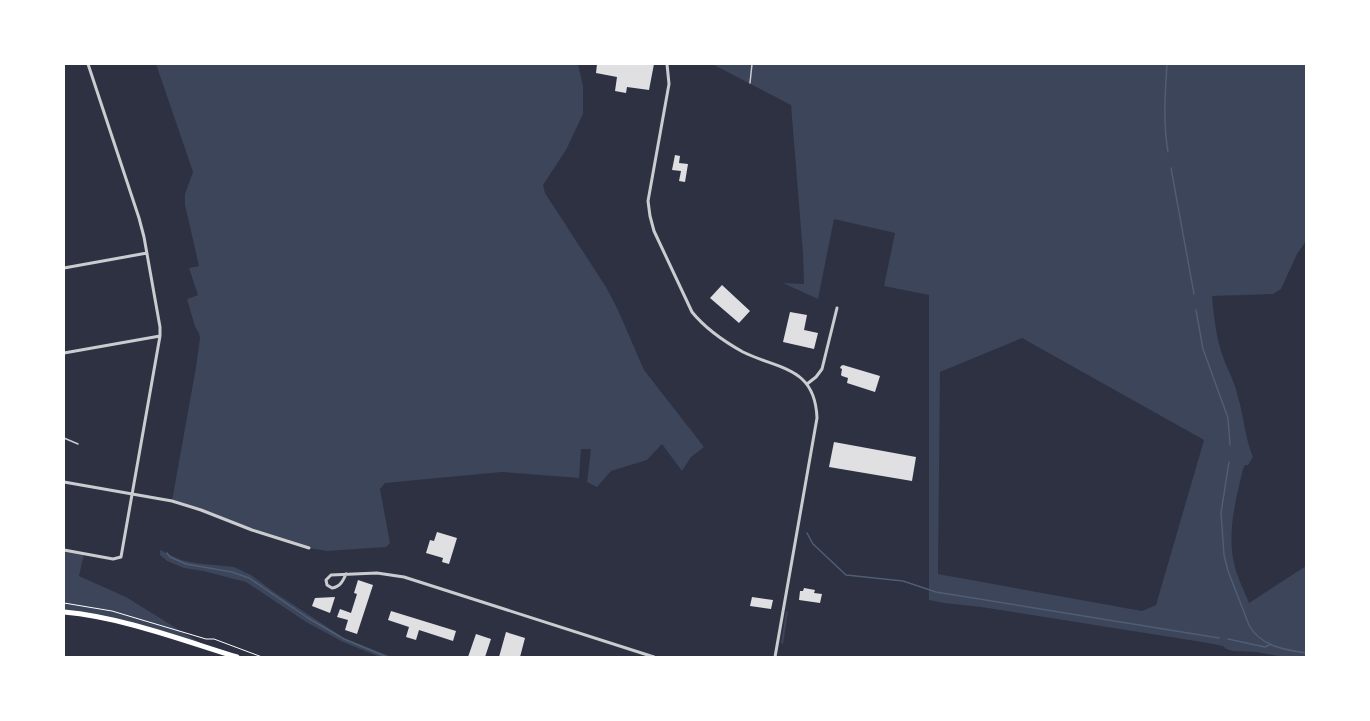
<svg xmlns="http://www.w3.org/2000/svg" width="1370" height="721" font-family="'Sofia Sans Condensed',sans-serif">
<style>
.green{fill:#3c4559;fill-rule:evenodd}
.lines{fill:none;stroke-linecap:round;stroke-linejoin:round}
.stream{stroke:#4f5d75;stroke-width:1.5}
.building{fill:#e0e0e3}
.path{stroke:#fff;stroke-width:1}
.service{stroke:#caccd0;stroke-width:1.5}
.minor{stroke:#caccd0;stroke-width:3}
.primary{stroke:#fff;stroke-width:5}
</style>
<rect width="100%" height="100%" fill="#2d3142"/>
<path class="green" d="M 156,64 L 578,64 L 583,86 L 583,114 L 566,150 L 543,185 L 545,193 L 606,287 L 618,310 L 644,370 L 704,447 L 691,457 L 682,471 L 662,444 L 647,460 L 611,471 L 597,487 L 587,482 L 591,449 L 581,449 L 579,478 L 502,472 L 385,483 L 380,489 L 390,543 L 386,547 L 327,551 L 309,548 L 172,501 L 196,367 L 200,338 L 199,333 L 195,327 L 187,299 L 198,295 L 189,268 L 199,266 L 185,205 L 185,194 L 193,172 Z
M 712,64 L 1306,64 L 1306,241 L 1297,254 L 1281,289 L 1273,294 L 1212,296 C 1214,317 1216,337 1223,357 C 1228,370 1235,383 1238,397 C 1244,417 1245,438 1253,457 L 1248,465 L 1245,465 L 1243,469 C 1236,499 1227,532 1234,563 C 1237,577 1244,590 1249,603 L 1306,566 L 1306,657 L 1285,657 L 1256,652 L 1233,651 L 1226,649 L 1223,646 L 1208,643 L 981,607 L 944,603 L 929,600 L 929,295 L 884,286 L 895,233 L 834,219 L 818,299 L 783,283 L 804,284 L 803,254 L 791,105 ZM 1022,338 L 1204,440 L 1156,605 L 1142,611 L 938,574 L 940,372 Z
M 64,550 L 84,554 L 79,576 L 126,597 L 210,649 L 118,621 L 64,612 Z
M 160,550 L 181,560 L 195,563 L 234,567 L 251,575 L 274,592 L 344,638 L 392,657 L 380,657 L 343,642 L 306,622 L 246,582 L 203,571 L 184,568 L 167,561 L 160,555 Z
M 788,611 L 783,644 L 781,643 L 786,612 Z"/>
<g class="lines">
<path class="stream" d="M 1167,64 C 1165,94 1163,123 1168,152
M 1171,168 L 1194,294
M 1196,310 L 1203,349 L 1228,418 L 1230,445
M 1229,462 L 1221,513 L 1224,555 L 1228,571 L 1249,625 C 1260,646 1285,650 1306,653
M 807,533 L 813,544 L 846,575 L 903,581 L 936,592 L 1219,638
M 167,553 L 170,557 L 186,564 L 232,572 L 249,578 L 308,618 L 344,639 L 387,657
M 1228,639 L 1265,647 L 1271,644"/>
</g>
<path class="building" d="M 597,64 L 654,64 L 649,90 L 627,87 L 626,93 L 615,91 L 617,77 L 596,73 Z
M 675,155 L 680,156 L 679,163 L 688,164 L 685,182 L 679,181 L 681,171 L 672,170 Z
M 722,285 L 750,311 L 739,323 L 710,298 Z
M 790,312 L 807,315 L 804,330 L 818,333 L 814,349 L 783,342 Z
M 843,365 L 880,376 L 875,392 L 847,383 L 848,378 L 842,376 L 841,375 L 842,369 L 840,368 L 841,366 Z
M 834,442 L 916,457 L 912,481 L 829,467 Z
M 437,532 L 457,538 L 449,564 L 442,562 L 443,558 L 426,553 L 430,540 L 434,541 Z
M 358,580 L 373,585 L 357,634 L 345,630 L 348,620 L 337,617 L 340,609 L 351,613 L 357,594 L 354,593 Z
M 804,588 L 815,590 L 814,593 L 822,594 L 820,603 L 799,600 L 800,591 L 803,591 Z
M 335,597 L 330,613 L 312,606 L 315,598 Z
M 752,597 L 773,600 L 771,609 L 750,606 Z
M 391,611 L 456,631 L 453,641 L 419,630 L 416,640 L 406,637 L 409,627 L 388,620 Z
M 506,632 L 525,638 L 520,657 L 499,657 Z
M 476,634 L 491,639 L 485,657 L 468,657 Z"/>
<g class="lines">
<path class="path" d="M 64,603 L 112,611 L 206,639 L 214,639 L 262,657"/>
<path class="service" d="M 750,83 L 752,64
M 64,438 L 78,444"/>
<path class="minor" d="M 667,64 L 669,84 L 648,201 L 650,216 L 654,231 L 692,312 C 705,328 725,342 743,352 C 780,370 815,367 817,418 L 775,657
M 64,268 L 147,253
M 64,353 L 160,336
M 807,384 L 816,377 L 822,369 L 837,308
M 64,482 L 172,501 L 201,510 L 252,530 L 309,548
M 64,550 L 113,559 L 121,557 L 160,336 L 160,327 L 144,237 L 139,218 L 88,64
M 346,574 C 343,581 340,587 332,588 L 327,585 L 326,580 L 331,575 L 377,573 L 404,577 L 654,657"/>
<path class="primary" d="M 64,612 C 121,617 182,640 237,657"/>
</g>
<rect width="1370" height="721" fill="none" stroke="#ffffff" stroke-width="130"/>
</svg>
